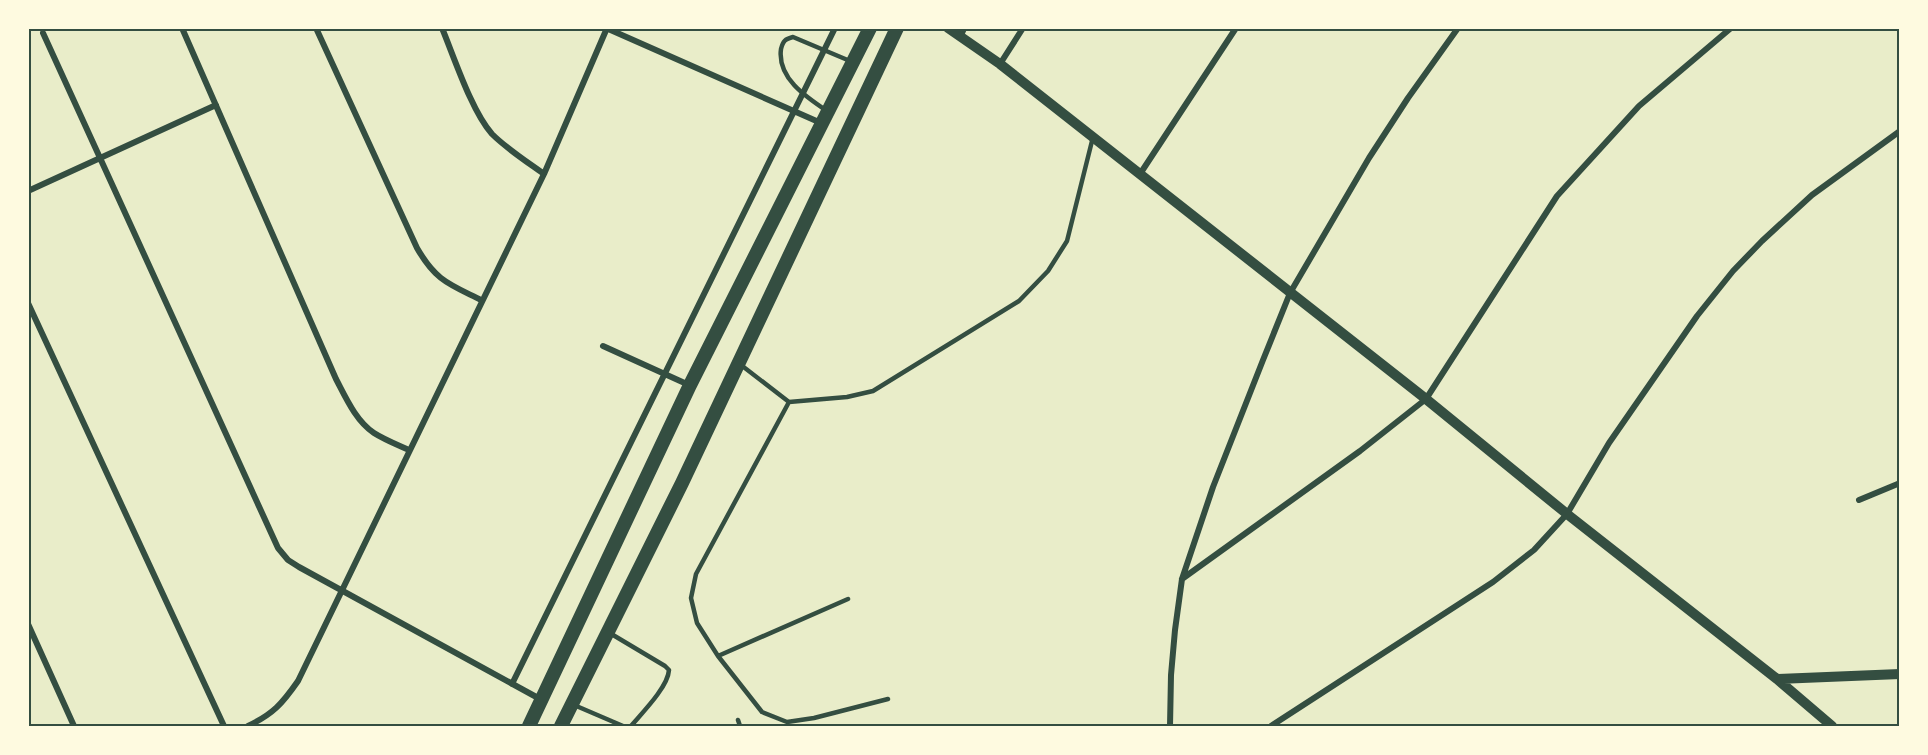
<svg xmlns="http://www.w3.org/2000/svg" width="1928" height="755" font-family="'Sofia Sans Condensed',sans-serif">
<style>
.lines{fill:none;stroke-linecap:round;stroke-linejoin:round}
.service{stroke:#344e41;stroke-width:4.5}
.minor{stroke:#344e41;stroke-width:6}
.tertiary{stroke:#344e41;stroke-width:10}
.primary{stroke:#344e41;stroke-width:14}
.neatline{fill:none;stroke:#344e41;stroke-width:2}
</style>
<rect width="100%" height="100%" fill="#e9edc9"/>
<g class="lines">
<path class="service" d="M 961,37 L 965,28
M 827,111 C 806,97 777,78 781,49 C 783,41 785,39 793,37 L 850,61
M 741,365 L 789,402 L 847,397 L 873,391 L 1019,301 L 1048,271 L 1067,241 L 1093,137
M 789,402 L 696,574 L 691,598 L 697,623 L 718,656 L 762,712 L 787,722 L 814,718 L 888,699
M 608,632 L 665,666 L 669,670 C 668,687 642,713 631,726
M 718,656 L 848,599
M 574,705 L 623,726
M 738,720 L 740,726"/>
<path class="minor" d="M 182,28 L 336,379 C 346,398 356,421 374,433 C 385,440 398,445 409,450
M 316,28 L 417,248 C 436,281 449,284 481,300
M 442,28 C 454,57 472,112 492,134 C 507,149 526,161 544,174
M 606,28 L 821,123
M 43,33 L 278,548 L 288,560 L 299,567 L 540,699
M 1000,64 L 1023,28
M 1140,174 L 1236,28
M 28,191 L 216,105
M 28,303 L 224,726
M 603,346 L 689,385
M 1859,500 L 1900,483
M 1182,579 L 1360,451 L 1426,399 L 1557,196 L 1639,106 L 1731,28
M 28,624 L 74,726
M 512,684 L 835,28
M 248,726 C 273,714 282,704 298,681 L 544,174 L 607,28
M 1170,726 L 1171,675 L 1175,630 L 1182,579 L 1213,487 L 1263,360 L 1290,293 L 1369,158 L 1408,98 L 1458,28
M 1271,726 L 1493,582 L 1534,550 L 1567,514 L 1609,443 L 1697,316 L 1733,271 L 1762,241 L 1812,195 L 1900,131"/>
<path class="tertiary" d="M 948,28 L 1000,64 L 1426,399 L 1567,514 L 1777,679 L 1832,726
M 1777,679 L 1900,674"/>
<path class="primary" d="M 529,726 L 690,385 L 870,28
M 561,726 L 682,483 L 897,28"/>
</g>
<rect width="1928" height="755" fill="none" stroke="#fefae0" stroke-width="60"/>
<rect x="30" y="30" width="1868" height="695" class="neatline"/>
</svg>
